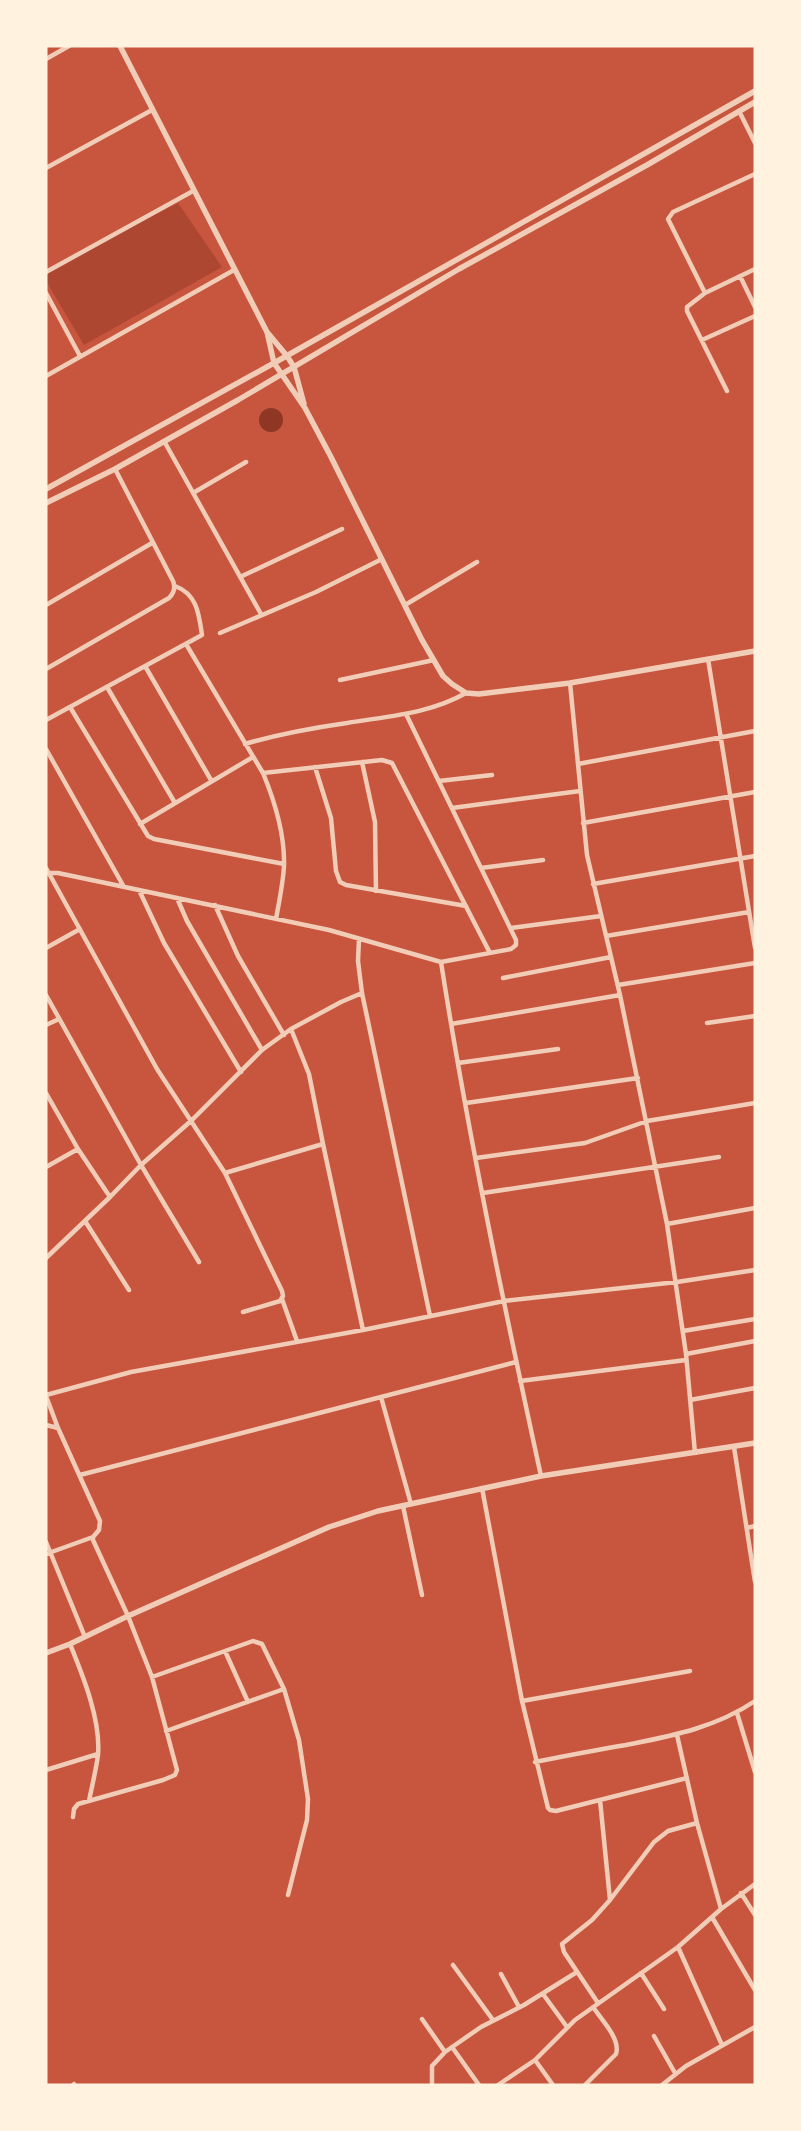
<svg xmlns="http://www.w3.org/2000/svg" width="801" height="2131" font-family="Cabin,sans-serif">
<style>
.green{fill:#ae4732}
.water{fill:#8f3625}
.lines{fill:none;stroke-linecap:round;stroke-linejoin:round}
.minor{stroke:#f1ccb7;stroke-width:4.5}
.tertiary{stroke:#f1ccb7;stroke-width:5.5}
</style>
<rect width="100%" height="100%" fill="#c8553d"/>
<path class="green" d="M 178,203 L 222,267 L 84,345 L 46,281 L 46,270 Z"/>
<path class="water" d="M259 420a12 12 0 1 1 24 0a12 12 0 1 1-24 0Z"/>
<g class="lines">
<path class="minor" d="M 46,59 L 69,46
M 739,111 L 755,143
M 46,168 L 152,110
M 46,272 L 193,191
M 740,276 L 755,307
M 46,293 L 80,356
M 705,293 L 668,219 L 673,212 L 755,174
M 702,340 L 755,316
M 46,376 L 234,270
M 727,391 L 687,311 L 687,307 L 705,293 L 755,269
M 164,441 L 261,614
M 193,493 L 246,462
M 240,577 L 342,529
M 46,605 L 152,543
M 405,605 L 477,562
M 220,633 L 316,592 L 382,559
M 186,644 L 263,773 C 275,802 285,834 284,866 C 283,884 279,902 276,919
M 708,659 L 755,948
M 145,666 L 211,780
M 46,669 L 169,598 C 174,593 176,588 173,581 L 115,469
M 340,680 L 434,660
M 570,683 L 587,855 L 620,995 L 667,1224 L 686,1354 L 695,1453
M 107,687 L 175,803
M 70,707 L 148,836 L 154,839 L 284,864
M 46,720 L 202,635 C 199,614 197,594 175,586
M 245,744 C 279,734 312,728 347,723 C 388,716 429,714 466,693
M 46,749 L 124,887
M 362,762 L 375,822 L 376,891
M 578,764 L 755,731
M 315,767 L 331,818 L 336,871 L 340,882 L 346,885 L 466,906
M 263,773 L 382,760 L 392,763 L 490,953
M 439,781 L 492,775
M 452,808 L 580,791
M 583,823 L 755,792
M 140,824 L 253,757
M 46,868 L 157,1069 L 225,1173 L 282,1291 L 283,1296 L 280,1301 L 243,1312
M 481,868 L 543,860
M 46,873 L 58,873 L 329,930 L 441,962 L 511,949 L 516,945 L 516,940 L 406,714
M 593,884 L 755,856
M 139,890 L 164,943 L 241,1072
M 177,898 L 187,921 L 262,1050
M 215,905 L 238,956 L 284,1035
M 511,928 L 601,916
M 606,936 L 749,912
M 359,939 L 358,961 L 362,993 L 430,1316
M 46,948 L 80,929
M 441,962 C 468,1134 504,1306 541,1476
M 503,978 L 611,957
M 618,985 L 755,963
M 46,995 L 141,1165 L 199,1262
M 707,1023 L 755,1016
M 451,1024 L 620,995
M 46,1025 L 59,1019
M 291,1029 L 309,1074 L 323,1144 L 363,1330
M 458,1063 L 558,1049
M 46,1093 L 78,1149 L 110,1197
M 466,1103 L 638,1078
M 476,1158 L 585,1143 L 647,1121 L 755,1103
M 46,1167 L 78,1149
M 225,1173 L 323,1144
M 483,1193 L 719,1157
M 85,1221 L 129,1290
M 667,1224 L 755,1208
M 46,1258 L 110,1197 L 141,1165 L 192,1120 L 262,1050 L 291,1029 L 341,1002 L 362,993
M 282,1299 L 297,1341
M 683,1331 L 755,1319
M 686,1354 L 755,1341
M 520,1381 L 686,1360
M 46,1395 L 131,1372 L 363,1330 L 504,1301 L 677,1282 L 755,1270
M 46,1396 L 58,1428 L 100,1521 L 99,1530 L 93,1537 L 93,1540 L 128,1616 L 152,1677 L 177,1770 L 175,1775 L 163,1780 L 78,1804 L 74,1809 L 73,1817
M 381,1397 L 411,1504
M 690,1400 L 755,1388
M 46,1425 L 58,1428
M 734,1447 L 755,1582
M 80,1475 L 516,1362
M 482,1488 L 522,1701 L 548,1808 L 550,1810 L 556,1811 L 687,1778
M 403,1506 L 422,1595
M 747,1528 L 755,1526
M 46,1542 L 85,1637
M 46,1554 L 93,1537
M 70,1644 C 83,1676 101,1720 98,1755 C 96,1770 92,1786 89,1801
M 225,1651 L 248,1702
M 152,1677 L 253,1641 L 262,1644 L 284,1689 L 299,1740 L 308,1799 L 307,1820 L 288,1895
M 522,1701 L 690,1671
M 737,1713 L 755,1772
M 166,1731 L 284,1689
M 677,1735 L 697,1823 L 721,1909
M 535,1762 C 565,1756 596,1750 626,1745 C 671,1736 715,1728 755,1701
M 46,1770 L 98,1754
M 600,1800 L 610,1900
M 741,1893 L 755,1915
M 712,1917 L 755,1990
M 678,1947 L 722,2045
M 453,1965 L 493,2020
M 641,1973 L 664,2009
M 501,1974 L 519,2007
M 543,1994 L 567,2027
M 598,2003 L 564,1952 L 562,1944 L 592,1920 L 610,1900 L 654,1842 L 668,1831 L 697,1823
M 422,2019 L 445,2052
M 654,2036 L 675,2073
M 452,2047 L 479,2085
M 535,2060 L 553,2085
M 73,2085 L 74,2084
M 432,2085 L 432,2066 L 445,2052 L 481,2027 L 524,2005 L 577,1972
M 498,2085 L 535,2060 L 575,2020 L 678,1947 L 721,1909 L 755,1884
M 585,2085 L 616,2054 C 621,2039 601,2019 593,2007
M 662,2085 L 686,2066 L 755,2027"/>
<path class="tertiary" d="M 120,46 L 267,332 L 287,356 L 294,367 L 304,404
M 267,332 L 274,363 L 305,408 L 331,457 L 422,640 L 443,676 L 452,684 L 466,693 L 479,694 L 570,683 L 755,651
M 46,489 L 274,363 L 755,91
M 46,503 L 115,469 L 238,400 L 459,269 L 647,165 L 755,102
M 46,1653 L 70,1644 L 128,1616 L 329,1527 L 378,1511 L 541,1476 L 755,1443"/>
</g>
<rect width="801" height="2131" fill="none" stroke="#fff3e0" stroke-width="95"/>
</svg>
